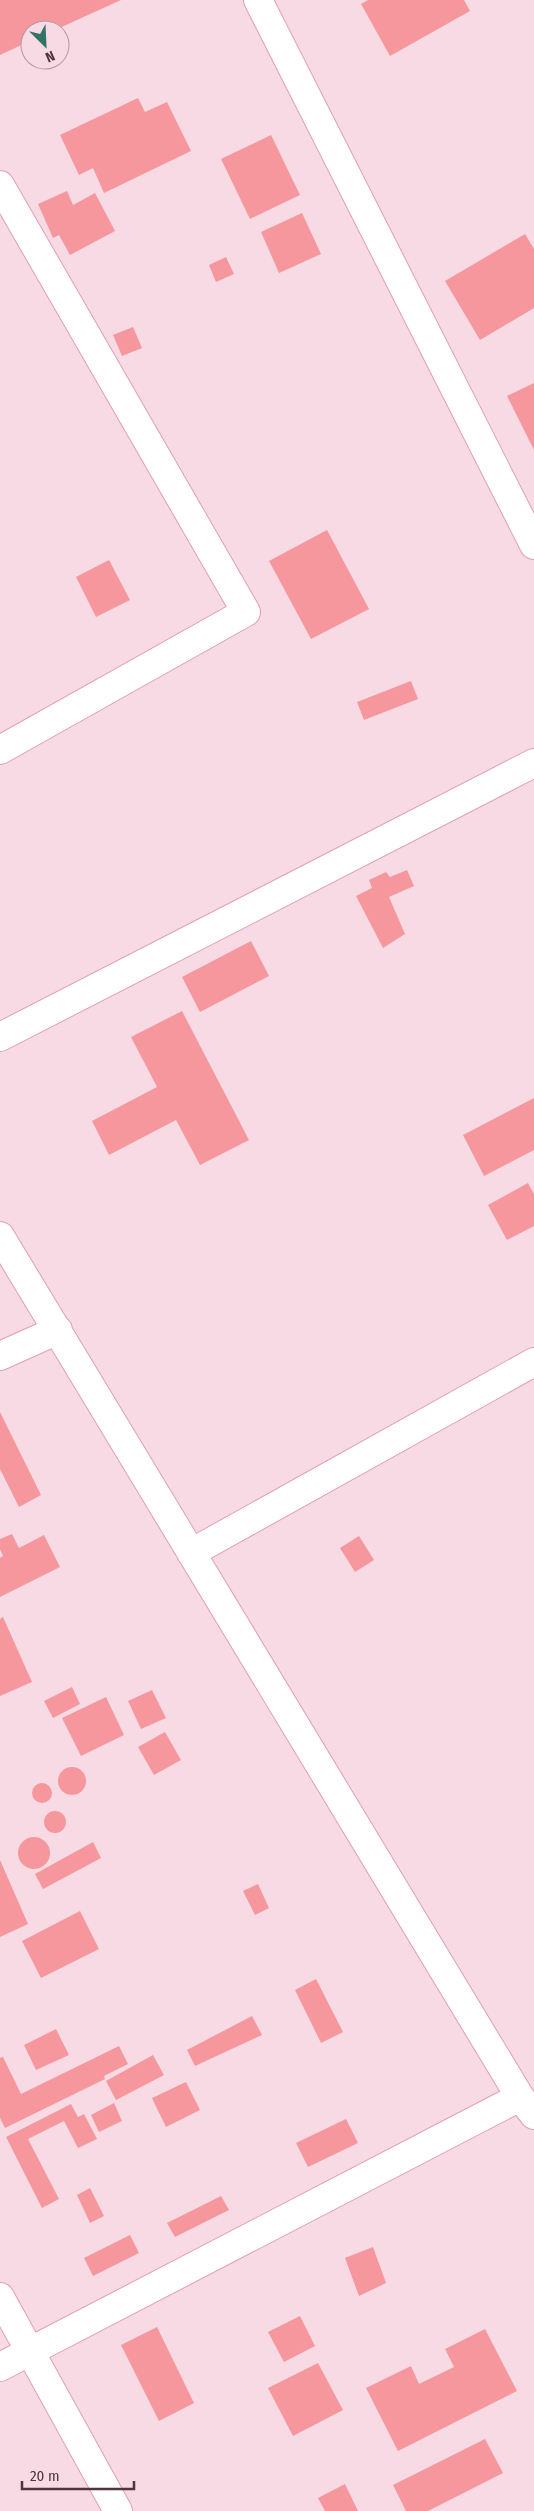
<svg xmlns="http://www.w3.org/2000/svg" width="534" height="2511" font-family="'Fira Sans Condensed',sans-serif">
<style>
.building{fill:#f6979e}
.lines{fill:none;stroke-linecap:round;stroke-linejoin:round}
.minor-casing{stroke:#e29eb7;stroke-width:30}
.minor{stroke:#fff;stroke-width:28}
</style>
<rect width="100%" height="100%" fill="#f7dae4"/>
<path class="building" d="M 0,0 L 121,0 L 55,30 L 30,30 L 30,41 L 0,55 Z
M 368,0 L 464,0 L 470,11 L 390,56 L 361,4 Z
M 138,98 L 145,112 L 167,102 L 191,151 L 104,193 L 93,168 L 79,175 L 60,135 Z
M 271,135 L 300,195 L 250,219 L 221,159 Z
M 67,191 L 73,205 L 95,193 L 115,231 L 70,255 L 59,235 L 53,238 L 38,204 Z
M 302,213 L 321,254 L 279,273 L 261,232 Z
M 525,234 L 534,249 L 534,308 L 480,340 L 445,281 Z
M 226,257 L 234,274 L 216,282 L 209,265 Z
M 133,327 L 142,348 L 122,356 L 113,335 Z
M 534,383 L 534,450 L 507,396 Z
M 327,530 L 369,609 L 311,639 L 269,561 Z
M 109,560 L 130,600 L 96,617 L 76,577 Z
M 411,681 L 418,699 L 364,720 L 357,702 Z
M 407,870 L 414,886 L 389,897 L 405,934 L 383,948 L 356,896 L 372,888 L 369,880 L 386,872 L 390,877 Z
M 251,941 L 269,976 L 200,1012 L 182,977 Z
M 182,1011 L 249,1140 L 200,1165 L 176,1120 L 109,1155 L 92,1121 L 157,1087 L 131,1037 Z
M 534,1098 L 534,1150 L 484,1176 L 463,1135 Z
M 528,1183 L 534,1194 L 534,1226 L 507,1240 L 488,1205 Z
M 0,1412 L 41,1495 L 19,1507 L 0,1469 Z
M 12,1534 L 19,1548 L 44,1535 L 60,1567 L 0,1597 L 0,1558 L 3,1556 L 0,1549 L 0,1539 Z
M 359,1536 L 374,1560 L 355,1572 L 340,1548 Z
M 3,1617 L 32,1682 L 0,1696 L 0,1619 Z
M 72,1687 L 80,1704 L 53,1718 L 44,1701 Z
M 152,1690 L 166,1718 L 141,1729 L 128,1701 Z
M 106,1697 L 124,1735 L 81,1756 L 62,1718 Z
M 165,1732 L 181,1760 L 154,1775 L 138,1747 Z
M58 1781a14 14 0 1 1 28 0a14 14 0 1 1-28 0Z
M32 1793a10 10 0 1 1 20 0a10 10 0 1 1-20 0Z
M44 1822a11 11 0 1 1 22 0a11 11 0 1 1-22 0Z
M18 1853a16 16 0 1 1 32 0a16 16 0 1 1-32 0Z
M 93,1842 L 101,1858 L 43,1889 L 35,1874 Z
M 0,1860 L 28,1924 L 0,1937 Z
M 258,1884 L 269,1908 L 255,1915 L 243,1891 Z
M 80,1911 L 99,1949 L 41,1978 L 22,1941 Z
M 316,1979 L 343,2032 L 321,2043 L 295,1990 Z
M 252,2016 L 262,2035 L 195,2066 L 187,2050 Z
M 56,2029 L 69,2055 L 36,2070 L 24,2045 Z
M 119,2046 L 128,2064 L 104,2076 L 105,2079 L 5,2128 L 0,2118 L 0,2058 L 3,2057 L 21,2094 Z
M 153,2055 L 164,2075 L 116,2100 L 106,2081 Z
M 186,2082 L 200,2110 L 166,2127 L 152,2098 Z
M 114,2103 L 122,2121 L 99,2132 L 91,2115 Z
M 71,2104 L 78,2117 L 84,2114 L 97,2139 L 78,2148 L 64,2121 L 28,2139 L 59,2199 L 42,2208 L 6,2137 Z
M 346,2119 L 358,2143 L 308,2167 L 296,2143 Z
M 90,2188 L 104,2216 L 90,2223 L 77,2195 Z
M 221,2196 L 229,2210 L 175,2237 L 167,2223 Z
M 130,2235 L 139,2253 L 93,2276 L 84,2258 Z
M 373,2247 L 386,2283 L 359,2296 L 345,2258 Z
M 300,2316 L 315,2346 L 284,2362 L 268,2332 Z
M 157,2327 L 194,2403 L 159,2421 L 121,2345 Z
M 485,2329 L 517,2391 L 398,2451 L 366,2388 L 411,2366 L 419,2384 L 454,2367 L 445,2349 Z
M 318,2363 L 343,2410 L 293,2436 L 268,2388 Z
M 485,2439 L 503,2473 L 428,2511 L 406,2511 L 393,2485 Z
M 345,2484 L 358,2511 L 325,2511 L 318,2498 Z"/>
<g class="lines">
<defs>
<path id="minor" d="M 258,0 L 534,545
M 0,185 L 246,612 L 0,750
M 0,1037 L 534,763
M 0,1236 L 520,2097 L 534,2115
M 0,1356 L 58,1330
M 191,1553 L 534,1362
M 0,2297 L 118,2511
M 0,2367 L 520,2097"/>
</defs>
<use href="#minor" class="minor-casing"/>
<use href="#minor" class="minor"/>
</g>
<g transform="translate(45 45) rotate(156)"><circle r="24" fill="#f7dae4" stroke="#b497a2"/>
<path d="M0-4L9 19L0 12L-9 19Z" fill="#327464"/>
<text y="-8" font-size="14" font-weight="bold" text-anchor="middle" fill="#50333e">N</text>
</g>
<path d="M22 2481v8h112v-8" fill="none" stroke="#50333e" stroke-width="2.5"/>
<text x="30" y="2481" font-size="15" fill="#50333e" stroke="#f7dae4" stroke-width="4" paint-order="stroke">20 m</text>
</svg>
